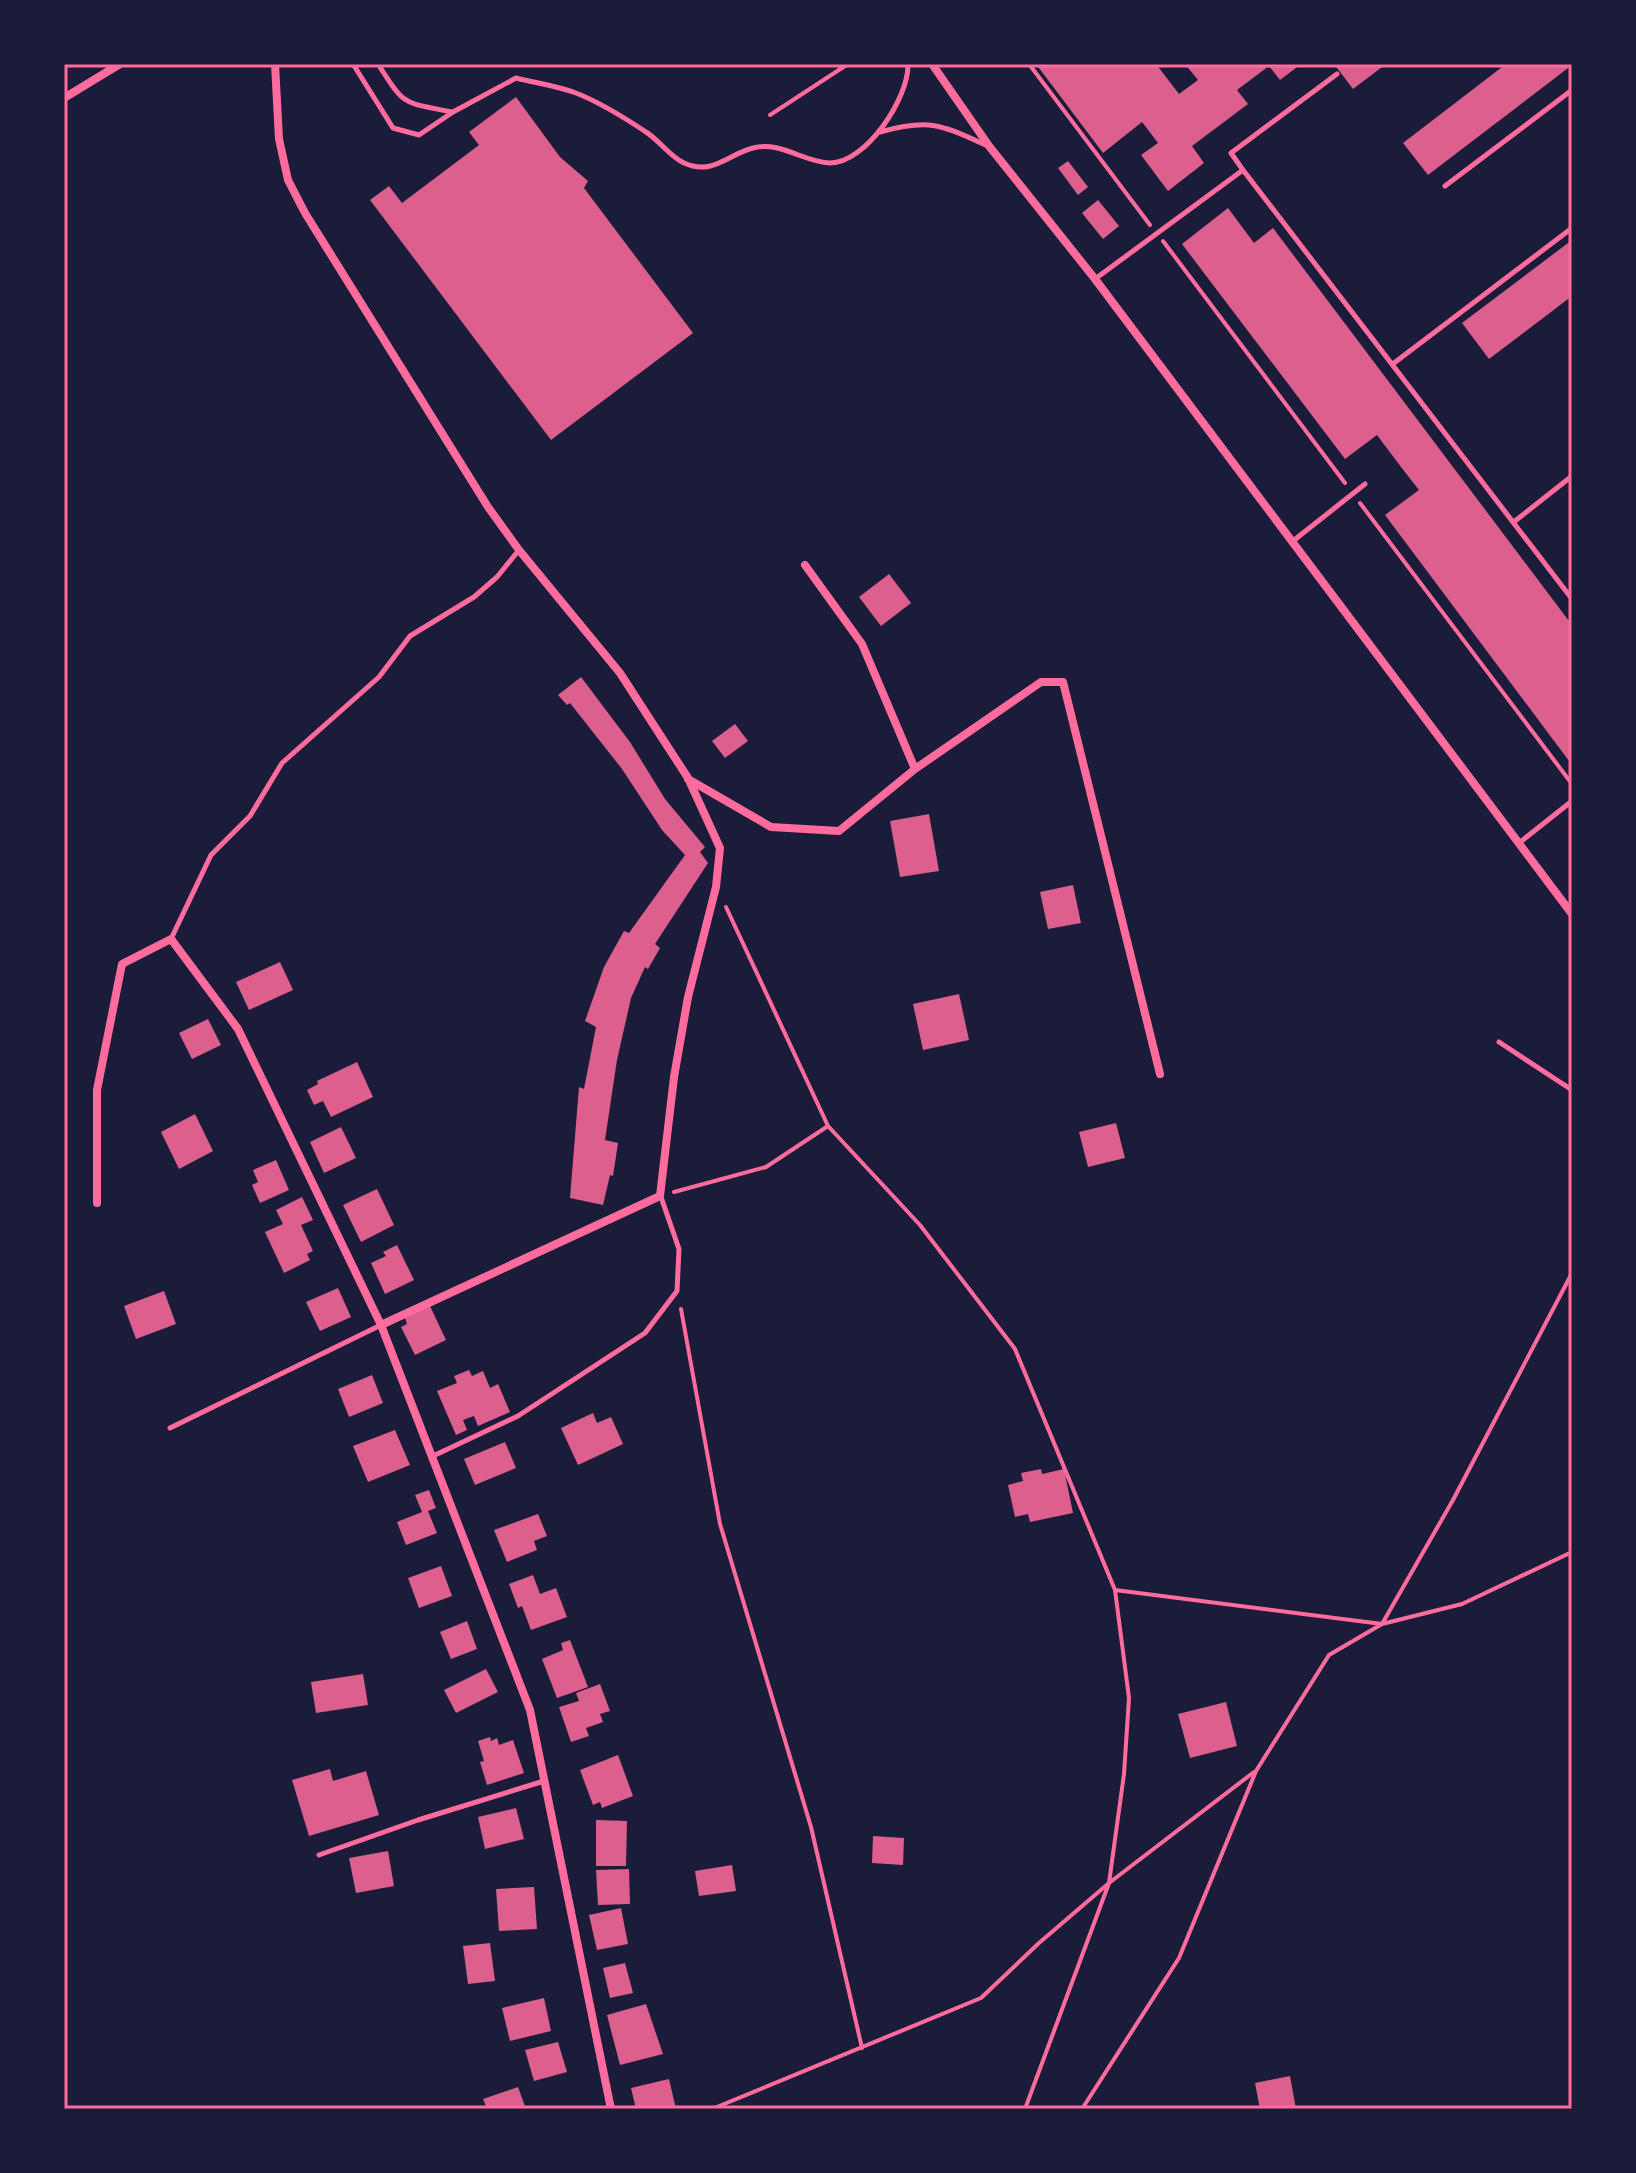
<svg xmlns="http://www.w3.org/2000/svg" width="1636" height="2173" font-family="'Roboto Serif',serif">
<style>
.building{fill:#dd5f8e}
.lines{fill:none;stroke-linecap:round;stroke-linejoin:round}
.path{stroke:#ff6b9d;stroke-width:4}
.service{stroke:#ff6b9d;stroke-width:5}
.minor{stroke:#ff6b9d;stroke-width:8}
.neatline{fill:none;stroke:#ff6b9d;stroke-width:3}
</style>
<rect width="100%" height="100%" fill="#1b1b3a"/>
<path class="building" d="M 1036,64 L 1156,64 L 1179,94 L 1198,80 L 1185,64 L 1301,64 L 1280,80 L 1269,66 L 1237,90 L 1248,104 L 1192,146 L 1204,163 L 1168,191 L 1141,155 L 1158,143 L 1142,122 L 1103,153 Z
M 1334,64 L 1386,64 L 1353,89 Z
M 1506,64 L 1572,65 L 1428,175 L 1403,143 Z
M 516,97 L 560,157 L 588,181 L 584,188 L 693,333 L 551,440 L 370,200 L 389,186 L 402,203 L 479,145 L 469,132 Z
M 1068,161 L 1088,187 L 1078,195 L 1058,168 Z
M 1098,200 L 1119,226 L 1103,239 L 1082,213 Z
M 1228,208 L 1254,243 L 1273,228 L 1572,625 L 1572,765 L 1385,515 L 1419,490 L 1401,467 L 1377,435 L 1345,459 L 1182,244 Z
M 1572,240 L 1572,296 L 1489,359 L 1462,323 Z
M 889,574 L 911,603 L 881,626 L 859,597 Z
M 581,677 L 630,742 L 665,799 L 705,847 L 700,852 L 708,863 L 655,944 L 660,948 L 648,969 L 645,967 L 631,998 L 617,1060 L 605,1140 L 618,1143 L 613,1176 L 610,1175 L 603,1205 L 570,1198 L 579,1087 L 584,1089 L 596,1027 L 585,1021 L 604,967 L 624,931 L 629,933 L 685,855 L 662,830 L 622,769 L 570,703 L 567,705 L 558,695 Z
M 735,724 L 748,741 L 725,758 L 712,741 Z
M 929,814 L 939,871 L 900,877 L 890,821 Z
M 1073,885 L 1081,923 L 1048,929 L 1040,892 Z
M 280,962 L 293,990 L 249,1010 L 236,982 Z
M 959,994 L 969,1040 L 923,1050 L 913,1004 Z
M 208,1019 L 221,1045 L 192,1059 L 179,1033 Z
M 357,1062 L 373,1097 L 331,1117 L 323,1101 L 314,1105 L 307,1090 L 318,1084 L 317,1081 Z
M 195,1114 L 213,1151 L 179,1169 L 161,1132 Z
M 1116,1123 L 1125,1158 L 1088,1167 L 1079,1132 Z
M 341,1127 L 356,1158 L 324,1173 L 310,1142 Z
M 276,1160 L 289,1190 L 260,1203 L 252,1185 L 258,1182 L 253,1170 Z
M 377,1189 L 394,1225 L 361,1242 L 343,1205 Z
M 302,1197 L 313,1220 L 301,1225 L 313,1251 L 307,1254 L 310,1260 L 284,1273 L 265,1232 L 283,1224 L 276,1210 Z
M 397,1245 L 414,1280 L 385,1294 L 371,1263 L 386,1256 L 383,1252 Z
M 338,1288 L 351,1317 L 320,1331 L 306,1302 Z
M 164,1291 L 176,1324 L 136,1339 L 124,1306 Z
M 430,1306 L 446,1340 L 415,1355 L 401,1327 L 407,1324 L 405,1318 Z
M 469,1370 L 472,1376 L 483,1371 L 490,1388 L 498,1384 L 510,1412 L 478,1426 L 474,1416 L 463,1420 L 467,1430 L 456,1435 L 437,1391 L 457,1383 L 454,1376 Z
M 372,1375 L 383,1403 L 349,1417 L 338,1389 Z
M 593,1413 L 597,1423 L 611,1417 L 623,1444 L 578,1465 L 561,1428 Z
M 395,1430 L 410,1465 L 368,1482 L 353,1446 Z
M 505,1442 L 516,1468 L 475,1485 L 464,1459 Z
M 1041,1469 L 1042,1474 L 1064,1469 L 1073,1513 L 1030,1522 L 1028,1514 L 1015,1517 L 1008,1485 L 1023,1481 L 1021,1473 Z
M 429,1490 L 436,1508 L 428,1511 L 437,1533 L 406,1545 L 397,1522 L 422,1512 L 415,1495 Z
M 538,1514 L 547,1536 L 534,1541 L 537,1550 L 507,1562 L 494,1530 Z
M 441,1566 L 452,1596 L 419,1608 L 408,1578 Z
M 533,1575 L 540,1594 L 556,1588 L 567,1617 L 531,1630 L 522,1606 L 518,1608 L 509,1584 Z
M 467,1621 L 477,1649 L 451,1659 L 440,1632 Z
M 570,1640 L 588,1687 L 557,1698 L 542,1659 L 563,1650 L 561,1643 Z
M 486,1669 L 498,1692 L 456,1713 L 444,1690 Z
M 363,1674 L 368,1705 L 316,1713 L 311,1682 Z
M 600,1684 L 610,1711 L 600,1714 L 603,1722 L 586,1728 L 589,1736 L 571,1742 L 559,1707 L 579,1701 L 576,1693 Z
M 1226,1702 L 1237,1746 L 1190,1758 L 1178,1714 Z
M 490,1737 L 491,1741 L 497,1738 L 499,1745 L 513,1740 L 524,1773 L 487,1785 L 480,1762 L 484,1761 L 478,1741 Z
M 618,1755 L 633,1796 L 602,1808 L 600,1802 L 593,1805 L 580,1770 Z
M 330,1769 L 333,1781 L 366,1771 L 379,1815 L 309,1836 L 292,1780 Z
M 516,1808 L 524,1839 L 485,1849 L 478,1817 Z
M 596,1820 L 627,1821 L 626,1866 L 596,1866 Z
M 873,1836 L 904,1838 L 903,1865 L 872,1863 Z
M 388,1851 L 394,1886 L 356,1893 L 349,1858 Z
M 732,1865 L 736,1891 L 699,1896 L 695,1871 Z
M 629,1869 L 630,1904 L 598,1905 L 596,1870 Z
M 534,1887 L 537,1929 L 499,1931 L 496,1889 Z
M 621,1908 L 628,1944 L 597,1950 L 589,1915 Z
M 490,1943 L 495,1981 L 468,1984 L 463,1946 Z
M 625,1963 L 633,1993 L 610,1998 L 603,1968 Z
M 544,1998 L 551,2031 L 510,2041 L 502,2008 Z
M 646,2004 L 663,2054 L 620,2065 L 607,2015 Z
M 558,2042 L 567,2072 L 534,2081 L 525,2050 Z
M 1290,2076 L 1296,2109 L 1260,2109 L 1255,2083 Z
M 669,2079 L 676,2109 L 636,2109 L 631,2088 Z
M 518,2087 L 526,2109 L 487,2109 L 483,2099 Z"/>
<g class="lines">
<path class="path" d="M 1029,64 L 1150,225
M 770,115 L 848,64
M 1163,241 L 1345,483
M 1360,503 L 1572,784
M 726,907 L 828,1126 L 920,1225 L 1015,1349 L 1115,1590 L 1382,1624 L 1462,1604 L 1572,1552
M 674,1192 L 766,1167 L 828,1126
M 681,1309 L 720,1524 L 811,1827 L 862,2048
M 712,2109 L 981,1998 L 1039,1943 L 1109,1883 L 1254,1772
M 1025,2109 L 1109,1883 L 1124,1774 L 1129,1698 L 1115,1590
M 1082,2109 L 1179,1958 L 1256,1771 L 1329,1655 L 1382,1624 L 1453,1500 L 1572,1273"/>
<path class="service" d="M 353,64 L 393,128 L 419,135 L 453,112 L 516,78 C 536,83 557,86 576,93 C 599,102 625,118 646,132 C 659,140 670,157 684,163 C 713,176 728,154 753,148 C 781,141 803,162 830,163 C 866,163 909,98 908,64
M 378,64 C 406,108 403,102 452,112
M 880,132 C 931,118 941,125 988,146
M 1243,170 L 1572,599
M 1445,186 L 1572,90
M 1095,279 L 1243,170 L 1231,153 L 1337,74
M 1394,363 L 1572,228
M 1515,521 L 1572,476
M 1293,541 L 1365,484
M 1519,843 L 1572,801
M 171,939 L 211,855 L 250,816 L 282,763 L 379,677 L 410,636 L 474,597 L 497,577 L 519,550
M 1499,1042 L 1572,1090
M 170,1428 L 381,1325
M 433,1456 L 518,1416 L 645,1333 L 677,1291 L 679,1249 L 661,1197
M 319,1855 L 418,1820 L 544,1781"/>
<path class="minor" d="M 275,64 L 279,139 L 288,180 L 305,213 L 488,507 L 519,550 L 620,673 L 688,778 L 720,848 L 716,887 L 688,997 L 674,1077 L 660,1196 L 381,1325
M 932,64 L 989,146 L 1095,279 L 1572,914
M 64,98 L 120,64
M 805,565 L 862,644 L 915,769
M 688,779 L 771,827 L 839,831 L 915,769 L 1041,682 L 1063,682 L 1160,1074
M 97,1203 L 97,1090 L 122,964 L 171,939 L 238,1029 L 381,1325 L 530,1710 L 611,2109"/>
</g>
<rect width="1636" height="2173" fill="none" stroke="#1b1b3a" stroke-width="132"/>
<rect x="66" y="66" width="1504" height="2041" class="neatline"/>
</svg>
